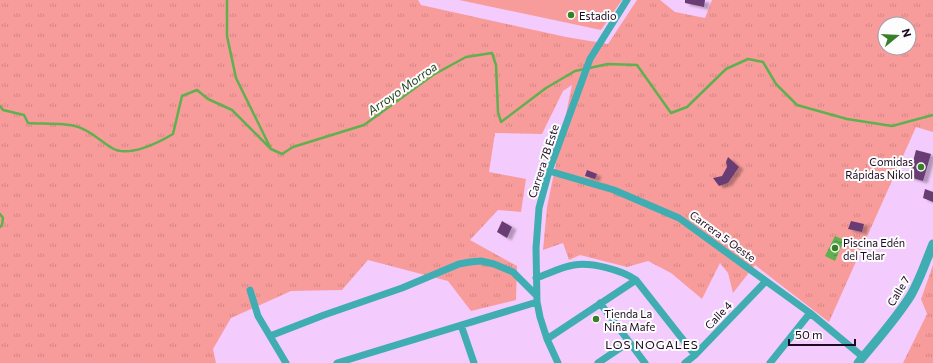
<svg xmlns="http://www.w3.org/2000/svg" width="933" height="363" font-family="Commissioner,sans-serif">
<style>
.grass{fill:url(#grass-tufts);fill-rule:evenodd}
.pitch{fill:#f89c9b}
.water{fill:url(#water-ripples)}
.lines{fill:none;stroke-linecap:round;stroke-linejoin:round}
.stream{stroke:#5fb04e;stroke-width:2.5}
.building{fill:#693d73;filter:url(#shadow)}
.minor{stroke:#40adb2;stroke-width:7}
.tertiary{stroke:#40adb2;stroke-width:9}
.poi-dot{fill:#378027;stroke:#fdfdfd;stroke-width:1.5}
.labels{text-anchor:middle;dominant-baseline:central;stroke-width:4;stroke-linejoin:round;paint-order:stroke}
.poi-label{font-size:11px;fill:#1d0a21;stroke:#fdfdfd;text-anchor:start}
.street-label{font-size:11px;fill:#1d0a21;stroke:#fdfdfd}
.water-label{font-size:12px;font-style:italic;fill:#1a3a13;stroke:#fdfdfd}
.neighbourhood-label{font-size:12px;letter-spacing:1px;fill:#1d0a21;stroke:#fdfdfd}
</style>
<defs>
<pattern id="grass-tufts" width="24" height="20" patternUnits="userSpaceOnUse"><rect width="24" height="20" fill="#f89c9b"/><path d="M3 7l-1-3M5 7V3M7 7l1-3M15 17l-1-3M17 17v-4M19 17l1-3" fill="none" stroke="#d48585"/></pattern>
<pattern id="water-ripples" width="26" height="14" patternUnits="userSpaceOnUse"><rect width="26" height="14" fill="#5fb04e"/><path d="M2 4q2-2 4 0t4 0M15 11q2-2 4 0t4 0" fill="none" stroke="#4e8d40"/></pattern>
<filter id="shadow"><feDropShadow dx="4.5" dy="2.5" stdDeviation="1" flood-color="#0004"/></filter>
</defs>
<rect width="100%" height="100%" fill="#f4cbfd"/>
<path class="grass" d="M 0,0 L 418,0 L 421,5 L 566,37 L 608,44 L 637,0 L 660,0 L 675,12 L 705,18 L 712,0 L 933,0 L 933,132 L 916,127 L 829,322 L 755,265 L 733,293 L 728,273 L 720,263 L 702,299 L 671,273 L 648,261 L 627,267 L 580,255 L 569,260 L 563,243 L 543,250 L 547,207 L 572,85 L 563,91 L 542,134 L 495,133 L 489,172 L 526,179 L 521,212 L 498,210 L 470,240 L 517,266 L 516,300 L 471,311 L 448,281 L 368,260 L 342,290 L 291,291 L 231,318 L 213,349 L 216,363 L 0,363 ZM 885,24 L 909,24 L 909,48 L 885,48 Z
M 933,265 L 933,363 L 903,363 L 927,314 L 921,299 Z"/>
<path class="pitch" d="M 459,0 L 622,0 L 601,30 Z"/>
<path class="water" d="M 835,236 L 844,240 L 835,261 L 825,256 Z"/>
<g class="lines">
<path class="stream" d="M 227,0 L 227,36 L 236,78 L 270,147
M 0,106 L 3,110 L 24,115 L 28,123 C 41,124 63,123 75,126 C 89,129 100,141 112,148 C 128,158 158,143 173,134 L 182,96 L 197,90 L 208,99 L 232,110 L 271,149 L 282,154 L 293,147 L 364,125 L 433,75 L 466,57 L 492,53 L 496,65 L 498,112 L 501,122 L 546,88 L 575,71 L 608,64 L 637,65 L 671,113 L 687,107 L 726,69 L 748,59 L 763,62 L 776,84 L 797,105 L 847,119 L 892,126 L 933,115
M 0,214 L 3,218 L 2,225 L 0,227"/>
</g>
<path class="building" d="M 685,0 L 705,0 L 704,7 L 685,3 Z
M 916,150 L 931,154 L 923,181 L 909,177 Z
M 728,157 L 739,167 L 728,183 L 719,186 L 713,178 L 722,176 L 727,167 L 726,162 Z
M 587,170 L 597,174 L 595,179 L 585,176 Z
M 925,189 L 933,192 L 933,202 L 923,198 Z
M 502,221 L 512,227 L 507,238 L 497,232 Z
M 851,221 L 864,224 L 862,232 L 848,229 Z"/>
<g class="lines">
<path class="minor" d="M 549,171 L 614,190 L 679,218 L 810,313 L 863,357
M 536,278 C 548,274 561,267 574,265 C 591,262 622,270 636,280 L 695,355
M 250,290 L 258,316 L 286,363
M 600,303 L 645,363
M 461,325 L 474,363
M 270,336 L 324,315 L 402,288 L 459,264 L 470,262 L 481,261 L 494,264 L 513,272 L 536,295
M 547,339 L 636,280
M 337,363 L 537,302
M 558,363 L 547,339 L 540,317 L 537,302 L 536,248 L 539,208 L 549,171 L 590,59 L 627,0
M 598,363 L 629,342
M 685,363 L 695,355 L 766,281
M 770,363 L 810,313"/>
<path class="tertiary" d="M 858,363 C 876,341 896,319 911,295 C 920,279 926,261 933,244"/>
</g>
<g class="poi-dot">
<circle cx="571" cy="15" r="4"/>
<circle cx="921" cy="167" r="4"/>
<circle cx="835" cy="248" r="4"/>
<circle cx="596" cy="319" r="4"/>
</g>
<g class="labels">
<g class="poi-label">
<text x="579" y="15">Estadio</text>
<text x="913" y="161" text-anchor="end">Comidas<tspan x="913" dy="13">Rápidas Nikol</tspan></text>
<text x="843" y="242">Piscina Edén<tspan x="843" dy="13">del Telar</tspan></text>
<text x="604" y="313">Tienda La<tspan x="604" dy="13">Niña Mafe</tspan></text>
</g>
<g class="street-label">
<text transform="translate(543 161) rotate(-72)">Carrera 7B Este</text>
<text transform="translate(723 236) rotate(36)">Carrera 5 Oeste</text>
<text transform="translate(898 291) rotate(-59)">Calle 7</text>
<text transform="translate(718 315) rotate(-46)">Calle 4</text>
</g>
<g class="water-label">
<text transform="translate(402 88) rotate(-35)">Arroyo Morroa</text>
</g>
<g class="neighbourhood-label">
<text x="652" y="344">LOS NOGALES</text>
</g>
</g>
<g transform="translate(897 36) rotate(72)"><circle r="19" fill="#fdfdfd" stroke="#a39ca5"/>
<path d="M0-3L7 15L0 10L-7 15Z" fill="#378027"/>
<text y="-6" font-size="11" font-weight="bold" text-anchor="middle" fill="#1d0a21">N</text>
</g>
<path d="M789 339v6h66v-6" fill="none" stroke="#1d0a21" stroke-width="2"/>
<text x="795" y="339" font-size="12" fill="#1d0a21" stroke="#fdfdfd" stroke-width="3" paint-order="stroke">50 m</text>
</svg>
